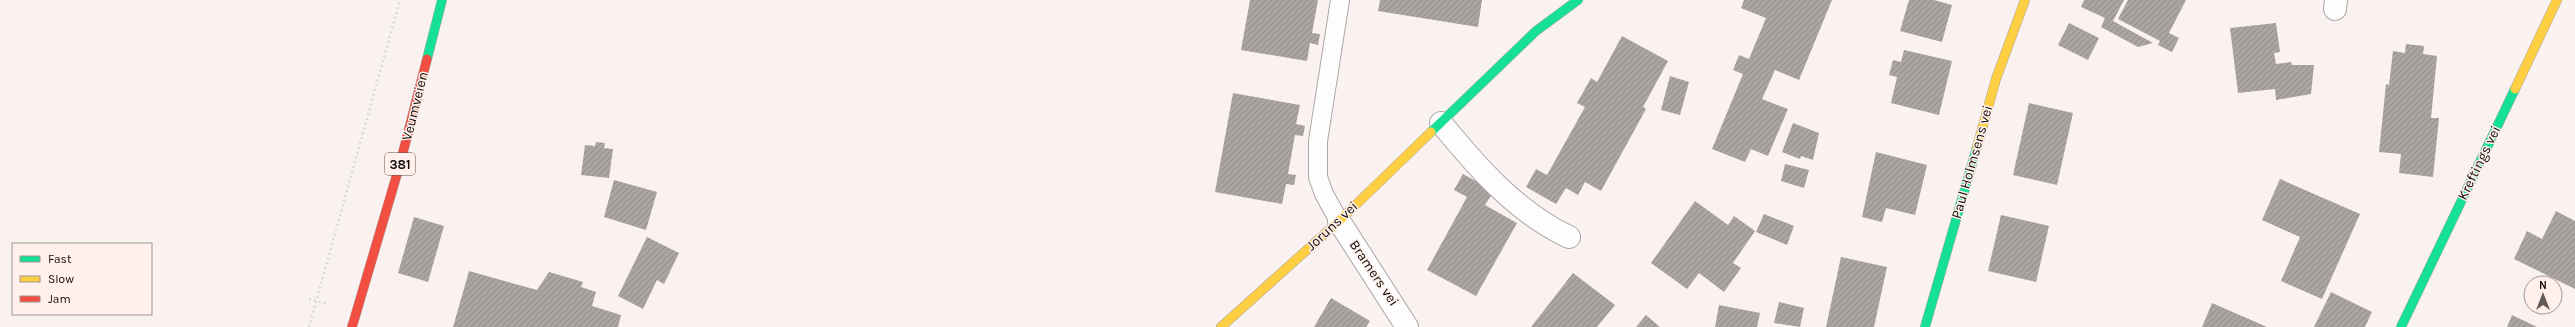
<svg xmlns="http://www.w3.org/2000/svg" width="2575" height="327" font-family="Karla,sans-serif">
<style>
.building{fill:url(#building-hatch)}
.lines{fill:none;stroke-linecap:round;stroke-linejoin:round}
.lane-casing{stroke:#aca6a4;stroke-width:20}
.street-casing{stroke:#aca6a4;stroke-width:24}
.fast-casing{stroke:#aca6a4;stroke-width:10}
.slow-casing{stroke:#aca6a4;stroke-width:10}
.jam-casing{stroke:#aca6a4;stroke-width:10}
.path{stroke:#dbd8d7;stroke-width:2.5;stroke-dasharray:2 3;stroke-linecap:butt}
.lane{stroke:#fefdfd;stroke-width:18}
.street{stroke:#fefdfd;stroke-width:22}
.fast{stroke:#16e098;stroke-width:9}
.slow{stroke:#ffcf43;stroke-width:9}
.jam{stroke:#f24e42;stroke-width:9}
.labels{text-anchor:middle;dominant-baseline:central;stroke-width:3;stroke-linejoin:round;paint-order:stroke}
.shield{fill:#fff0eb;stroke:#58504e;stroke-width:1}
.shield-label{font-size:13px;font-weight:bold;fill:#110c0a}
.street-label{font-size:14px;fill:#110c0a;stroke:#fff0eb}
</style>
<defs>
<pattern id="building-hatch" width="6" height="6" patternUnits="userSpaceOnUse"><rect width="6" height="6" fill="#aba4a2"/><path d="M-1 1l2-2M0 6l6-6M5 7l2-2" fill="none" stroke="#928c8a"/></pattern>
</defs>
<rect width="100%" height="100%" fill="#faf2f0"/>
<path class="building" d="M 1250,0 L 1318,0 L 1312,33 L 1320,34 L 1318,45 L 1310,43 L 1307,61 L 1241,50 Z
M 1380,0 L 1482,0 L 1478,27 L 1378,11 Z
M 1744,0 L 1832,0 L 1799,80 L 1775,70 L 1762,99 L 1788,109 L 1768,156 L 1751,149 L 1745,162 L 1712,149 L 1743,74 L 1733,70 L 1739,55 L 1749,59 L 1766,18 L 1741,8 Z
M 1909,0 L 1934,0 L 1952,5 L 1942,42 L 1900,31 Z
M 2084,0 L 2124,0 L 2113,21 L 2153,43 L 2138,47 L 2101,27 L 2105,18 L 2081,7 Z
M 2128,0 L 2186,0 L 2169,33 L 2179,38 L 2172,52 L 2158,45 L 2160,41 L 2118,19 Z
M 2069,23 L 2099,38 L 2088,60 L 2058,45 Z
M 2276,23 L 2280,52 L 2274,53 L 2276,64 L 2291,62 L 2292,65 L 2314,65 L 2311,94 L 2276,100 L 2275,89 L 2238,93 L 2230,28 Z
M 1622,36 L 1668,61 L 1643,107 L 1646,109 L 1601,191 L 1585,182 L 1578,195 L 1566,188 L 1556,204 L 1526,187 L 1536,169 L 1547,175 L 1585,107 L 1577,103 L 1591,78 L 1597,82 Z
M 2406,44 L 2424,46 L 2423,54 L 2437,56 L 2431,118 L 2439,118 L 2433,177 L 2399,173 L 2401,154 L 2379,152 L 2386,84 L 2389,85 L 2393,51 L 2405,53 Z
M 1904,50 L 1952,61 L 1939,115 L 1891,103 L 1897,77 L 1889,75 L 1893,60 L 1901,62 Z
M 1670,76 L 1689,82 L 1680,115 L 1661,110 Z
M 1233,93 L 1300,105 L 1296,124 L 1305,126 L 1303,136 L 1295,135 L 1288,174 L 1296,175 L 1294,185 L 1286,184 L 1282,204 L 1215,192 Z
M 2029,103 L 2073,113 L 2057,185 L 2013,175 Z
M 1793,123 L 1819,133 L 1813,160 L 1801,156 L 1800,159 L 1782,152 Z
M 596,142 L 605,143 L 604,148 L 613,149 L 609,178 L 581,175 L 585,145 L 595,146 Z
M 1876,152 L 1927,165 L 1915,215 L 1886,208 L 1882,222 L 1862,217 Z
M 1785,164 L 1809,170 L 1804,188 L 1781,181 Z
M 1463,174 L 1494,191 L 1485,205 L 1517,223 L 1476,296 L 1427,270 L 1467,197 L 1454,190 Z
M 2280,179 L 2360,214 L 2322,299 L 2281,281 L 2300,237 L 2262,220 Z
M 614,180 L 657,192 L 646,230 L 604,217 Z
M 1695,201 L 1728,225 L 1734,216 L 1755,231 L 1733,263 L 1741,268 L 1724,292 L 1699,273 L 1687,289 L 1651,263 Z
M 2556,211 L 2575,221 L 2575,289 L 2514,259 L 2527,231 L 2542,239 Z
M 1764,214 L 1794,226 L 1787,245 L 1756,232 Z
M 2001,215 L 2049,226 L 2036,282 L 1988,271 Z
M 414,217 L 444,226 L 428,282 L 398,273 Z
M 647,237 L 679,253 L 664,284 L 657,280 L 643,309 L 618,296 Z
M 1841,257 L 1887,267 L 1874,327 L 1826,327 Z
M 469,271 L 537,290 L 549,272 L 583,282 L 581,287 L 596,292 L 592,306 L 621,315 L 618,327 L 453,327 Z
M 1573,273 L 1615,305 L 1597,327 L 1531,327 Z
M 2331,292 L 2372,312 L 2365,327 L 2314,327 Z
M 1331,298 L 1370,321 L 1366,327 L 1314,327 Z
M 1779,302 L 1804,308 L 1800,327 L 1774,323 Z
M 2212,303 L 2267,327 L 2202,327 Z
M 1719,305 L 1760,313 L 1757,327 L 1715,327 Z
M 1646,315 L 1660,327 L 1636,327 Z
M 2512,315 L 2537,327 L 2507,327 Z"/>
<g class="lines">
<defs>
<path id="lane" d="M 1339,221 L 1324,194 L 1318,177 L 1318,141 L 1340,0"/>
<path id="street" d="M 2335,9 L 2336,0
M 1441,123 C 1477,167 1516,212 1569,237
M 1339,221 L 1407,327"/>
<path id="fast" d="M 427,59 L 442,0
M 1431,132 L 1536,31 L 1578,0
M 1925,327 L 1977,147
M 2401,327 L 2515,89"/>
<path id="slow" d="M 2515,89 L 2557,0
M 1977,147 L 1996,79 L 2025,0
M 1221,327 L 1339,221 L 1431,132"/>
<path id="jam" d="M 352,327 L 400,164 L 427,59"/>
</defs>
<use href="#lane" class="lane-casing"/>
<use href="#street" class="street-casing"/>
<use href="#fast" class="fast-casing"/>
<use href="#slow" class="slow-casing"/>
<use href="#jam" class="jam-casing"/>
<path class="path" d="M 309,299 L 328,304
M 309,327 L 400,0"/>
<use href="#lane" class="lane"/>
<use href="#street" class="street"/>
<use href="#fast" class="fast"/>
<use href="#slow" class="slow"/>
<use href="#jam" class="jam"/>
</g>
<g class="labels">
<rect class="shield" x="385" y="153" width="30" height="22" rx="3"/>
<g class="shield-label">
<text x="400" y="164">381</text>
</g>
<g class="street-label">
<text transform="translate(415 106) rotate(-76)">Veumveien</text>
<text transform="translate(1972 162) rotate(-74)">Paul Holmsens vei</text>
<text transform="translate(2479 163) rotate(-64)">Kreftings vei</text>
<text transform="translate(1332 226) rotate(-43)">Joruns vei</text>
<text transform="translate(1374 273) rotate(56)">Bramers vei</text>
</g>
</g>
<rect x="12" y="243" width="140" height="72" fill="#fff0eb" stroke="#a09591"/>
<rect x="20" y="256" width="20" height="6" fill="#16e098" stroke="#a09591"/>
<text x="48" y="263" font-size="12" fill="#110c0a">Fast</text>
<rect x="20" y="276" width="20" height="6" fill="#ffcf43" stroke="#a09591"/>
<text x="48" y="283" font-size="12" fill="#110c0a">Slow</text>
<rect x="20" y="296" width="20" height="6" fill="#f24e42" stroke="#a09591"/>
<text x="48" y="303" font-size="12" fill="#110c0a">Jam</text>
<g transform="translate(2543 295)"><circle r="19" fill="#fff0eb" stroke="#a09591"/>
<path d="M0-3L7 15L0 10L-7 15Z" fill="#635c5a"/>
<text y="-6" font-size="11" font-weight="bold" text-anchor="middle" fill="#110c0a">N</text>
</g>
</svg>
